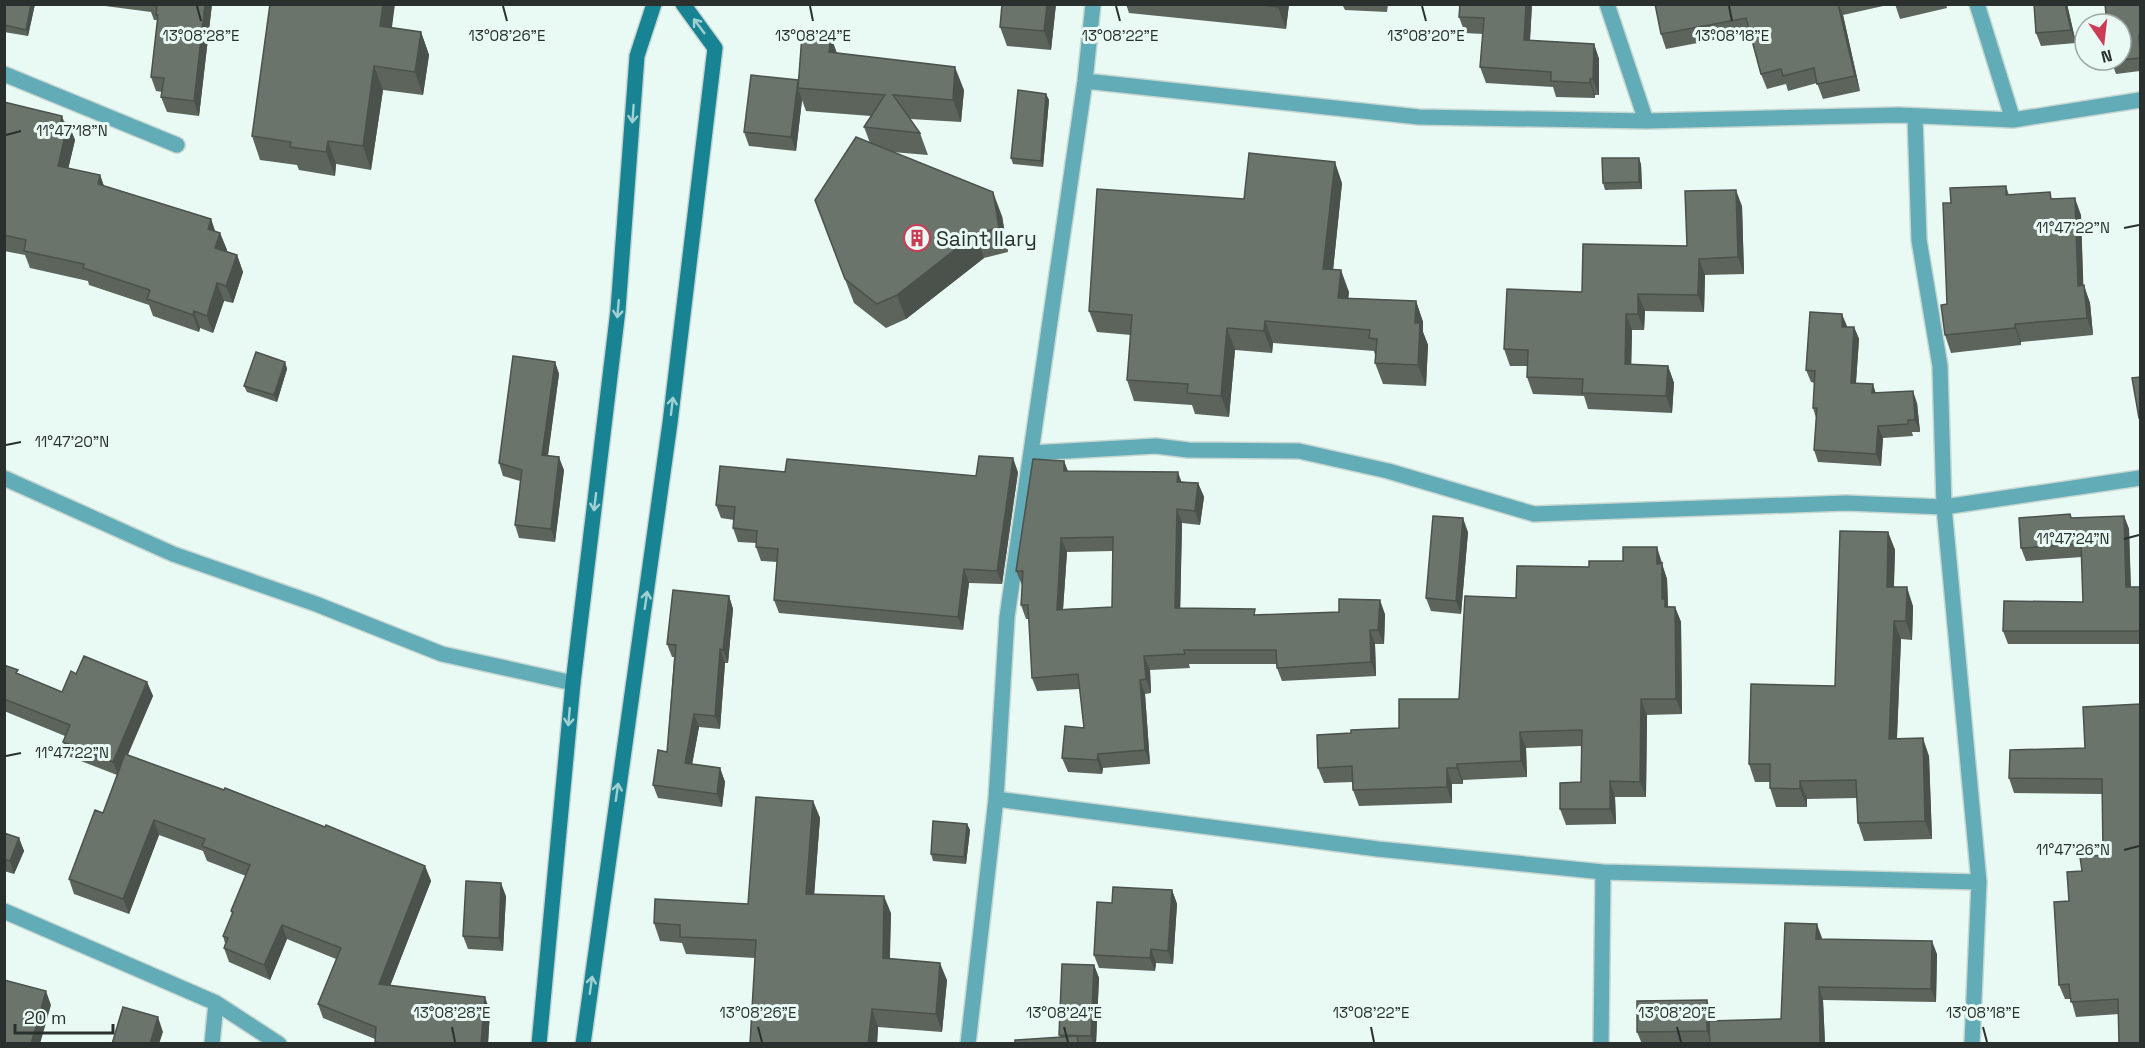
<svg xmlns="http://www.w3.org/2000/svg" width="2145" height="1048" font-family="'Space Grotesk',sans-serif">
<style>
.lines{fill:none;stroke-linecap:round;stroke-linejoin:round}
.street-casing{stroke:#c7d6d1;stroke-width:18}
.secondary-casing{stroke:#c7d6d1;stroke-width:18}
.street{stroke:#62acb8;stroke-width:15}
.secondary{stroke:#188392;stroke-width:15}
.wall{fill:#5c645c;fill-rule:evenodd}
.shaded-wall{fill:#4b514b}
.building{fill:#6b746b;stroke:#4b514b;stroke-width:1.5;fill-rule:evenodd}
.oneway{stroke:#a0d0d2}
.ticks{fill:none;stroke:#2a302e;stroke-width:2}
.labels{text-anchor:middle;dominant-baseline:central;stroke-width:6;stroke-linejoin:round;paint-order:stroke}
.poi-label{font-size:21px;fill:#2a302e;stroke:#e9faf5;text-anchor:start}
.ticks-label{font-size:15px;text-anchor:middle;fill:#2a302e;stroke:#e9faf5;stroke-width:6;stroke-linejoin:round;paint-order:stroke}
</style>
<rect width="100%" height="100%" fill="#e9faf5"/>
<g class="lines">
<defs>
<path id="street" d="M 1607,4 L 1646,121
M 1977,4 L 2013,120
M 4,74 L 177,145
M 1085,81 L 1419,117 L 1646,121 L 1899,115 L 2013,120 L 2140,100
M 1915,116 L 1919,240 L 1940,366 L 1944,507 L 1979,882 L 1972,1044
M 1031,453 L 1156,446 L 1188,450 L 1299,451 L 1388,471 L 1534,514 L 1846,503 L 1944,507 L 2140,478
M 4,478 L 173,554 L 316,604 L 442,654 L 573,683
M 996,799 L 1378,849 L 1603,872 L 1979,882
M 4,911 L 216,1003 L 279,1044
M 212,1044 L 216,1003
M 968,1044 L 996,799 L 1007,617 L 1085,81 L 1093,4
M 1601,1044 L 1603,872"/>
<path id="secondary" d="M 539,1044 L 573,683 L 618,310 L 637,56 L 654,4
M 583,1044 L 670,423 L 715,48 L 683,4"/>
</defs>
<use href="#street" class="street-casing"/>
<use href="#secondary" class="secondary-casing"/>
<use href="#street" class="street"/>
<use href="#secondary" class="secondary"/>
</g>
<path class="wall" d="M 4,4 L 35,4 L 28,36 L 4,32 Z
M 90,4 L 212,4 L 199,116 L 167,112 L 161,97 L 162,92 L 156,91 L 151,77 L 158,20 L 154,20 L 151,12 Z
M 1002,4 L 1056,4 L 1051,50 L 1007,46 L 1000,27 Z
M 1126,4 L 1289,4 L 1286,29 L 1129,13 Z
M 1342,4 L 1388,4 L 1387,12 L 1345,10 Z
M 1460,4 L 1532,4 L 1530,41 L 1594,44 L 1599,59 L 1599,95 L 1595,95 L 1595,98 L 1556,97 L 1553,87 L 1486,83 L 1480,67 L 1483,34 L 1465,33 L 1459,17 Z
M 1655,4 L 1892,4 L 1843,15 L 1860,91 L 1823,99 L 1817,83 L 1788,91 L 1786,84 L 1767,89 L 1761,74 L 1750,33 L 1666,49 L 1661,34 Z
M 1895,4 L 1946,4 L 1947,8 L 1900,19 Z
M 2034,4 L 2067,4 L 2076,43 L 2041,46 L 2036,33 Z
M 2140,4 L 2140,71 L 2116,74 L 2111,60 Z
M 392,28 L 421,32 L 429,55 L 423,95 L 383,90 L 371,170 L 336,164 L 335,176 L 299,170 L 297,165 L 260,160 L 252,136 Z
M 831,37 L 837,53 L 964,90 L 961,122 L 910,119 L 920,133 L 928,155 L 892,152 L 1002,216 L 1008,252 L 984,258 L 906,319 L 886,328 L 854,303 L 815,200 L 870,143 L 864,127 L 871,116 L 806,111 L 802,100 L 796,151 L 749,146 L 744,132 L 798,80 Z
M 1046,94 L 1049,100 L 1043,167 L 1013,164 L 1011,158 Z
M 4,102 L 68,123 L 75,140 L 68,168 L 100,175 L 104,186 L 211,219 L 215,231 L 220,233 L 227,250 L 226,251 L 237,255 L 243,272 L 233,303 L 224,301 L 213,333 L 200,328 L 199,332 L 153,316 L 149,305 L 89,285 L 88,281 L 30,268 L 25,255 L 4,251 Z
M 1641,164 L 1642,189 L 1605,190 L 1603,183 Z
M 1342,183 L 1333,270 L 1349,292 L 1348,298 L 1416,301 L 1423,322 L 1423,332 L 1428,345 L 1426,386 L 1383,384 L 1375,363 L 1375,355 L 1374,351 L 1273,343 L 1272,353 L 1235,350 L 1229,417 L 1195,414 L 1192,405 L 1134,401 L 1127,380 L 1131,335 L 1097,332 L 1089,311 L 1244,199 Z
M 2006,186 L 2009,195 L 2052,198 L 2081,215 L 2083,285 L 2090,303 L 2093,335 L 2021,342 L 2021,345 L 1951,353 L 1945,335 L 1947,304 L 1951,203 Z
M 1742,206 L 1744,274 L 1705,275 L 1704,312 L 1645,311 L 1644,330 L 1632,330 L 1631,364 L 1668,366 L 1674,383 L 1672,413 L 1588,409 L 1584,396 L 1533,394 L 1527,377 L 1528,366 L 1510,366 L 1504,349 L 1582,292 L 1687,246 Z
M 1847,327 L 1854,327 L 1859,339 L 1856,383 L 1876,393 L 1917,403 L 1920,432 L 1912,432 L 1913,436 L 1883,438 L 1881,466 L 1818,462 L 1814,450 L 1816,418 L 1813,408 L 1815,383 L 1811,382 L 1806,370 Z
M 285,362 L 287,369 L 277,402 L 247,392 L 244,386 Z
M 555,362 L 559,374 L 548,456 L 564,470 L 555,542 L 519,538 L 515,525 L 520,481 L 503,476 L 499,463 Z
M 1064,461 L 1068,471 L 1198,483 L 1204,497 L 1200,525 L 1182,523 L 1180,608 L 1257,615 L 1385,614 L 1384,644 L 1375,644 L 1376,676 L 1282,681 L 1277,668 L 1277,664 L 1189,664 L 1190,668 L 1150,670 L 1151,693 L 1145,694 L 1150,764 L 1103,768 L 1102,774 L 1068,772 L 1062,758 L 1084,728 L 1080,689 L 1037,691 L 1032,678 L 1029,619 L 1026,619 L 1021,605 L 1022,585 L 1016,571 ZM 1113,551 L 1112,607 L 1063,609 L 1067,552 Z
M 785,472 L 976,476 L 1018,472 L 1002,584 L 969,583 L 963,630 L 779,613 L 774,600 L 777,562 L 761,561 L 756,547 L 756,543 L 738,542 L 733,528 L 734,520 L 721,518 L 716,505 Z
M 2070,514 L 2071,518 L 2124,516 L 2129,529 L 2131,587 L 2140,587 L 2140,644 L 2008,644 L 2003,631 L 2083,602 L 2082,557 L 2026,561 L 2021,548 Z
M 1468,532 L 1461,614 L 1431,611 L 1426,598 Z
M 1888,532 L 1895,550 L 1894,587 L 1913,606 L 1912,640 L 1901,639 L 1897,739 L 1929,756 L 1932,839 L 1864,841 L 1858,823 L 1857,798 L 1807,799 L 1807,807 L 1776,807 L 1770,788 L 1770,782 L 1755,782 L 1749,764 L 1835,686 Z
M 1663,562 L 1662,566 L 1667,579 L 1668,606 L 1675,607 L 1681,622 L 1682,714 L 1647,715 L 1646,797 L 1615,797 L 1616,824 L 1566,825 L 1560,809 L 1581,782 L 1582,746 L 1526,748 L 1527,777 L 1463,780 L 1463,784 L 1452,784 L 1452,803 L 1359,806 L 1353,790 L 1353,782 L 1324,783 L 1318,768 L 1351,733 L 1399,728 L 1459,699 L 1516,598 L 1589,567 Z
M 729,596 L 733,609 L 728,663 L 725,663 L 720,729 L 699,727 L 692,764 L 720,768 L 725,782 L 722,807 L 658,798 L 653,785 L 667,752 L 674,657 L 672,657 L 667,644 Z
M 4,665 L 19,674 L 62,692 L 76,674 L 147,682 L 153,696 L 127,755 L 425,866 L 431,881 L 390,986 L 490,1011 L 488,1044 L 375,1044 L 375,1039 L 323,1018 L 318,1004 L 336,959 L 287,939 L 270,980 L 229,962 L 224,948 L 225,943 L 223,936 L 232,914 L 231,911 L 246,876 L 207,861 L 203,851 L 159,835 L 129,914 L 74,894 L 69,879 L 103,813 L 117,775 L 68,756 L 63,742 L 65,736 L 4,711 Z
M 2140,704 L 2119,1014 L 2076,1017 L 2071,999 L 2065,999 L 2059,985 L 2069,901 L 2082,871 L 2103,855 L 2102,794 L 2014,793 L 2009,778 L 2085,748 Z
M 813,801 L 820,818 L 814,894 L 891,913 L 890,958 L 947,980 L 942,1032 L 878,1027 L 877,1044 L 750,1044 L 755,958 L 686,954 L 682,943 L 660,941 L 654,923 L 748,904 Z
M 967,824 L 970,830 L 966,864 L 933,861 L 931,854 Z
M 4,833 L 19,838 L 24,851 L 14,874 L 4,871 Z
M 1172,890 L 1177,904 L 1173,964 L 1156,963 L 1155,971 L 1099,968 L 1094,955 L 1112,903 Z
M 506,896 L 503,951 L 468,949 L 463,936 Z
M 1822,938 L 1822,939 L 1937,954 L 1936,1002 L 1823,1000 L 1825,1044 L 1642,1044 L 1637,1032 L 1712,1014 L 1712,1021 L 1781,1019 Z
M 1094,965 L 1099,978 L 1096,1044 L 1015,1044 L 1060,1037 L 1059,1035 Z"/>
<path class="shaded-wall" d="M 31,4 L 35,4 L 28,36 L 26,30 Z
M 205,4 L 212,4 L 199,116 L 194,101 Z
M 383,4 L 395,4 L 389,50 L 380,26 Z
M 1047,4 L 1056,4 L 1051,50 L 1044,31 Z
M 1279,4 L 1289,4 L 1286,29 L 1278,7 Z
M 1526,4 L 1532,4 L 1529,56 L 1524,40 Z
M 1838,4 L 1843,15 L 1860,91 L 1855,76 Z
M 2065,4 L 2067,4 L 2076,43 L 2071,30 Z
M 421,32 L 429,55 L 423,95 L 415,72 Z
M 831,37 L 839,60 L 829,52 Z
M 1594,44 L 1599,59 L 1599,95 L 1593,79 Z
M 374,66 L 383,90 L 371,170 L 363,146 Z
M 955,67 L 964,90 L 961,122 L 953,100 Z
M 1590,79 L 1595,95 L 1595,98 L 1590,83 Z
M 798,80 L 798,88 L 802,100 L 796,151 L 791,137 Z
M 1046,94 L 1049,100 L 1043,167 L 1041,161 Z
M 62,116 L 67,130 L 68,123 L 75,140 L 65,183 L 58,166 Z
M 328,141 L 336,164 L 335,176 L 326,152 Z
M 1639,158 L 1641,164 L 1642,189 L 1639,182 Z
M 1335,162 L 1342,183 L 1331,290 L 1323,269 Z
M 100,175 L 106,192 L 98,184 Z
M 1736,190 L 1742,206 L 1744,274 L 1738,257 Z
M 993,192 L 1002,216 L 1008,252 L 999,228 Z
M 2075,198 L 2081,215 L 2084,304 L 2078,286 Z
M 211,219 L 217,237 L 208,229 Z
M 220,233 L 227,250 L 221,265 L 215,248 Z
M 975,234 L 984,258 L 906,319 L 897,295 Z
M 237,255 L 243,272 L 233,303 L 226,286 Z
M 1699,259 L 1705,275 L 1704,312 L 1698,295 Z
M 1341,270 L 1349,292 L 1346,319 L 1338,298 Z
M 217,283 L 224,301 L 213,333 L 207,316 Z
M 2084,285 L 2090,303 L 2093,335 L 2087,318 Z
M 1638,294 L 1645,311 L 1644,330 L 1638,314 Z
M 1416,301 L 1423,322 L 1423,332 L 1428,345 L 1426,386 L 1418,365 L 1415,323 Z
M 194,311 L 200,328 L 199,332 L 193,315 Z
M 1626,314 L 1632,330 L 1631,381 L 1625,364 Z
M 1842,314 L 1847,326 L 1846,339 L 1842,327 Z
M 1265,321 L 1273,343 L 1272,353 L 1264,331 Z
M 2015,324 L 2021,342 L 2021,345 L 2015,328 Z
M 1854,327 L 1859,339 L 1855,395 L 1851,383 Z
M 1227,328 L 1235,350 L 1229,417 L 1221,396 Z
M 285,362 L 287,369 L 277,402 L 274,395 Z
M 555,362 L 559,374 L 546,468 L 542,455 Z
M 1668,366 L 1674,383 L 1672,413 L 1666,396 Z
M 1873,384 L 1877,397 L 1872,393 Z
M 1913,391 L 1917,403 L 1920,432 L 1915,420 Z
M 1878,426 L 1883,438 L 1881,466 L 1876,454 Z
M 559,457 L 564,470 L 555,542 L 551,529 Z
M 1013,458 L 1018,472 L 1002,584 L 997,571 Z
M 1064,461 L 1069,475 L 1064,471 Z
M 1178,472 L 1183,486 L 1177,482 Z
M 1198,483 L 1204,497 L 1200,525 L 1195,511 Z
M 1177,509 L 1182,523 L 1180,622 L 1175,608 Z
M 2124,516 L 2129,529 L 2131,600 L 2126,587 Z
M 1463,518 L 1468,532 L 1461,614 L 1456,601 Z
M 1888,532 L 1895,550 L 1893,605 L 1887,587 Z
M 1061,538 L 1067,552 L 1062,624 L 1057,610 Z
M 1657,547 L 1667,579 L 1668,606 L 1670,623 L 1662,599 L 1657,564 Z
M 964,569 L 969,583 L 963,630 L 958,617 Z
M 1907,587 L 1913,606 L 1912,640 L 1906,621 Z
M 729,596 L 733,609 L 728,663 L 723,650 Z
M 1380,600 L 1385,614 L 1384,644 L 1378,630 Z
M 1675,607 L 1681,622 L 1682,714 L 1676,699 Z
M 1894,621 L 1901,639 L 1896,758 L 1889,739 Z
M 1370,630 L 1375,644 L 1376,676 L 1371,662 Z
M 720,649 L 725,663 L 720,729 L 715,716 Z
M 1144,656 L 1150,670 L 1151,693 L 1146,679 Z
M 1140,680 L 1145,694 L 1150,764 L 1145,750 Z
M 147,682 L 153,696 L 119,776 L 113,762 Z
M 1641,699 L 1647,715 L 1646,797 L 1640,782 Z
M 694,714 L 699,727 L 690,776 L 685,763 Z
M 1520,732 L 1526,748 L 1527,777 L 1521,761 Z
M 1923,738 L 1929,756 L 1932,839 L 1925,821 Z
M 1098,754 L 1103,768 L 1102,774 L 1097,760 Z
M 1457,764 L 1463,780 L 1463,784 L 1457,768 Z
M 720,768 L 725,782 L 722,807 L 717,794 Z
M 1447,768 L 1452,784 L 1452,803 L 1447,787 Z
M 1610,781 L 1615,797 L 1616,824 L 1610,809 Z
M 1800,781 L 1807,799 L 1807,807 L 1800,789 Z
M 813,801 L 820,818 L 813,911 L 806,894 Z
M 154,820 L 159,835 L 129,914 L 123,899 Z
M 967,824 L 970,830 L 966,864 L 964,857 Z
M 19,838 L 24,851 L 14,874 L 10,861 Z
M 425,866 L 431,881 L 385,999 L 379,984 Z
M 501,883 L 506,896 L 503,951 L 499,938 Z
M 1172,890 L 1177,904 L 1173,964 L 1168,951 Z
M 884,896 L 891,913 L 889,976 L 883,958 Z
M 1817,924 L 1822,938 L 1821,952 L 1816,939 Z
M 282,925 L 287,939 L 270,980 L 264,965 Z
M 1932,941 L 1937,954 L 1936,1002 L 1931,989 Z
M 1151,949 L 1156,963 L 1155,971 L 1150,958 Z
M 940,963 L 947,980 L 942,1032 L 936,1014 Z
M 1094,965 L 1099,978 L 1096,1044 L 1094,1044 L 1091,1036 Z
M 1819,987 L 1823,1000 L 1825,1044 L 1820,1044 Z
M 46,991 L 51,1005 L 40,1044 L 31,1044 Z
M 485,997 L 490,1011 L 488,1044 L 481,1044 Z
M 1707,1000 L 1712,1014 L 1712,1044 L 1707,1031 Z
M 872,1009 L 878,1027 L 877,1044 L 868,1044 Z
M 158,1017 L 163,1032 L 159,1044 L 150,1044 Z"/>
<path class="building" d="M 4,4 L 31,4 L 26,30 L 4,25 Z
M 149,4 L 205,4 L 194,101 L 161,97 L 164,78 L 151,77 L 158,15 L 156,15 L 157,6 L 149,5 Z
M 270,4 L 383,4 L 380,26 L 421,32 L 415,72 L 374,66 L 363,146 L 328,141 L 326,152 L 290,147 L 291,142 L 252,136 Z
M 1002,4 L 1047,4 L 1044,31 L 1000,27 Z
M 1255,4 L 1279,4 L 1278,7 Z
M 1460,4 L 1526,4 L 1524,40 L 1594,44 L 1593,79 L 1590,79 L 1590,83 L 1551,81 L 1551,72 L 1480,67 L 1484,18 L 1459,17 Z
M 1655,4 L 1838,4 L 1855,76 L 1817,84 L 1814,68 L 1783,76 L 1781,69 L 1761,74 L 1746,18 L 1661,34 Z
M 2034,4 L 2065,4 L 2071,30 L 2036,33 Z
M 2105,4 L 2140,4 L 2140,35 L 2139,35 L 2140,58 L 2121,60 L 2121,24 L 2107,24 Z
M 802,35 L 831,37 L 829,52 L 955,67 L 953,100 L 893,95 L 920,133 L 864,127 L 885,95 L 798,88 Z
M 751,75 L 798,80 L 791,137 L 744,132 Z
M 1018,90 L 1046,94 L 1041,161 L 1011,158 Z
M 4,102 L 62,116 L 61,122 L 68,123 L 58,166 L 100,175 L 98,184 L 211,219 L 208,229 L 220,233 L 215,248 L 237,255 L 226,286 L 217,283 L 207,316 L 194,311 L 193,315 L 147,299 L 150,290 L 83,268 L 84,264 L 24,251 L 26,240 L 4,235 Z
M 856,137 L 993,192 L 999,228 L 975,234 L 897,295 L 877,304 L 845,279 L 815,200 Z
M 1249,153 L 1335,162 L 1323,269 L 1341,270 L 1338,298 L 1416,301 L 1415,323 L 1420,323 L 1418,365 L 1375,363 L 1377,339 L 1369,338 L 1370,330 L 1265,321 L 1264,331 L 1227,328 L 1221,396 L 1187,393 L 1188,384 L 1127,380 L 1132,315 L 1089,311 L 1097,189 L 1244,199 Z
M 1602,158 L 1639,158 L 1639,182 L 1603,183 Z
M 2006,186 L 2006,195 L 2050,192 L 2051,199 L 2075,198 L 2078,286 L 2084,285 L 2087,318 L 2015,324 L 2015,328 L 1945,335 L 1941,305 L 1947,304 L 1943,203 L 1951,203 L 1950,188 Z
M 1736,190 L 1738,257 L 1699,259 L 1698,295 L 1638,294 L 1638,314 L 1626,314 L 1625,364 L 1668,366 L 1666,396 L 1582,393 L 1583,379 L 1527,377 L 1528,350 L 1504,349 L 1507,289 L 1582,292 L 1583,244 L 1687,246 L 1685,191 Z
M 1810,312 L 1842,314 L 1842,327 L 1854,327 L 1851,383 L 1873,384 L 1872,393 L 1913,391 L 1915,420 L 1908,420 L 1908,424 L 1878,426 L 1876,454 L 1814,450 L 1817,408 L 1813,408 L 1815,371 L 1806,370 Z
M 256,352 L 285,362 L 274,395 L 244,386 Z
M 513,356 L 555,362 L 542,455 L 559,457 L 551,529 L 515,525 L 522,470 L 499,463 Z
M 2140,377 L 2140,418 L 2139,418 L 2132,378 Z
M 979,456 L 1013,458 L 997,571 L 964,569 L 958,617 L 774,600 L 778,549 L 756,547 L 757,531 L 733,528 L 735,507 L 716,505 L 720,466 L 785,472 L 787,459 L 976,476 Z
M 1033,459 L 1064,461 L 1064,471 L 1178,472 L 1177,482 L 1198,483 L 1195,511 L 1177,509 L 1175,608 L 1255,609 L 1254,615 L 1339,612 L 1339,599 L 1380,600 L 1378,630 L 1370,630 L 1371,662 L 1277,668 L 1276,650 L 1184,650 L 1185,654 L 1144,656 L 1146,679 L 1140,680 L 1145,750 L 1098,754 L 1097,760 L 1062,758 L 1065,726 L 1084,728 L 1078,674 L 1032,678 L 1028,605 L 1021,605 L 1023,571 L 1016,571 ZM 1113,537 L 1112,607 L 1057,610 L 1061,538 Z
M 2070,514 L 2071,518 L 2124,516 L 2126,587 L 2140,587 L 2140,631 L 2003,631 L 2004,601 L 2083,602 L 2081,544 L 2021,548 L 2019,518 Z
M 1433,516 L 1463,518 L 1456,601 L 1426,598 Z
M 1840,531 L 1888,532 L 1887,587 L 1907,587 L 1906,621 L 1894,621 L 1889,739 L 1923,738 L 1925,821 L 1858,823 L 1856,780 L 1800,781 L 1800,789 L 1770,788 L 1770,764 L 1749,764 L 1751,684 L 1835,686 Z
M 1623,547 L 1657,547 L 1657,564 L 1662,563 L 1662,599 L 1665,599 L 1665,607 L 1675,607 L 1676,699 L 1641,699 L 1640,782 L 1610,781 L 1610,809 L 1560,809 L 1560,783 L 1581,782 L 1582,730 L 1520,732 L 1521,761 L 1457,764 L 1457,768 L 1447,768 L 1447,787 L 1353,790 L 1352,766 L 1318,768 L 1317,735 L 1351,733 L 1351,730 L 1399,728 L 1399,699 L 1459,699 L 1465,596 L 1516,598 L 1517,566 L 1589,567 L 1589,561 L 1623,561 Z
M 673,590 L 729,596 L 723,650 L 720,649 L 715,716 L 694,714 L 685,763 L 720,768 L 717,794 L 653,785 L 658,750 L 667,752 L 676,645 L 667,644 Z
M 84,656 L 147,682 L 113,762 L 63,742 L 70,725 L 4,699 L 4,665 L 18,670 L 16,673 L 62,692 L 71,671 L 76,674 Z
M 2140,704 L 2140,1044 L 2119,1044 L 2118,999 L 2071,1002 L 2069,984 L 2059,985 L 2054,902 L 2069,901 L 2067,872 L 2082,871 L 2080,857 L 2103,855 L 2102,779 L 2009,778 L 2010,750 L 2085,748 L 2083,707 Z
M 125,754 L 224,790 L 225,788 L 325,827 L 326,825 L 425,866 L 379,984 L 485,997 L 481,1044 L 388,1044 L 375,1042 L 376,1027 L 318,1004 L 341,948 L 282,925 L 264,965 L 224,948 L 228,938 L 223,936 L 233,912 L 231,911 L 250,865 L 202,846 L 205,839 L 154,820 L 123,899 L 69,879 L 95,810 L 103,813 Z
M 756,797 L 813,801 L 806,894 L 884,896 L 883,958 L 940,963 L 936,1014 L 872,1009 L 868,1044 L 750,1044 L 756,940 L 680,937 L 680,925 L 654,923 L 655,899 L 748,904 Z
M 933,821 L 967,824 L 964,857 L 931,854 Z
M 4,833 L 19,838 L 10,861 L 4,859 Z
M 466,881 L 501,883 L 499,938 L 463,936 Z
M 1113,887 L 1172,890 L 1168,951 L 1151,949 L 1150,958 L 1094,955 L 1097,902 L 1112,903 Z
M 1785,923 L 1817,924 L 1816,939 L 1932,941 L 1931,989 L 1819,987 L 1820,1044 L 1710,1044 L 1709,1021 L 1781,1019 Z
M 1062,964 L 1094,965 L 1091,1036 L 1059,1035 Z
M 4,980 L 46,991 L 31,1044 L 4,1044 Z
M 1707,1000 L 1707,1031 L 1637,1032 L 1637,1001 Z
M 123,1007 L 158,1017 L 150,1044 L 112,1044 Z
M 1077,1036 L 1078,1044 L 1015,1044 L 1015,1040 Z"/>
<defs><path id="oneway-shaft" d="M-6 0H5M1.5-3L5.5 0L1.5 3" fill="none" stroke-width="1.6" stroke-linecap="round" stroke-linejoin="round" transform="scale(1.5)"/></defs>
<g class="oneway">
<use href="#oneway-shaft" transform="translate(699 26) rotate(-127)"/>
<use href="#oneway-shaft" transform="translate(633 114) rotate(94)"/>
<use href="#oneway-shaft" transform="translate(618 309) rotate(95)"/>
<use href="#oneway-shaft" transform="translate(672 406) rotate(-83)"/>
<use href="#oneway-shaft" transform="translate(595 502) rotate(97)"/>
<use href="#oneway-shaft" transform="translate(646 600) rotate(-82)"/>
<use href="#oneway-shaft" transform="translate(569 717) rotate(95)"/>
<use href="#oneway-shaft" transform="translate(617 792) rotate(-82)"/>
<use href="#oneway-shaft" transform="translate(591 985) rotate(-82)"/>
</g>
<path class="ticks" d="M 197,6 L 201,21M 503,6 L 507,21M 810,6 L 813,21M 1116,6 L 1120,21M 1422,6 L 1426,21M 1729,6 L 1732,21M 6,135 L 21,131M 2124,228 L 2139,225M 6,445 L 21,442M 2124,539 L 2139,535M 6,756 L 21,753M 2124,850 L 2139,846M 452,1027 L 455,1042M 758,1027 L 762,1042M 1064,1027 L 1068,1042M 1371,1027 L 1374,1042M 1677,1027 L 1681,1042M 1983,1027 L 1987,1042"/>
<defs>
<symbol id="building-ring" viewBox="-11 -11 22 22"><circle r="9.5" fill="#e9faf5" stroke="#cc3b55" stroke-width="1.5"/><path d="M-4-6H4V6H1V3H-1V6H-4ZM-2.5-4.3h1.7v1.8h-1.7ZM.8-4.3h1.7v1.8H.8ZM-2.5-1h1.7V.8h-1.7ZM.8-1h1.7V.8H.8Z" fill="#cc3b55"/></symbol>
</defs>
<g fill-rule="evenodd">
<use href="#building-ring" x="902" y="223" width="30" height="30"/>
</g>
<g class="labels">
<g class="poi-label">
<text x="936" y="238">Saint Ilary</text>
</g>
</g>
<g class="ticks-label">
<text x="1732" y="41">13°08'18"E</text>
<text x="201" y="41">13°08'28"E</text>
<text x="507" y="41">13°08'26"E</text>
<text x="813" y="41">13°08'24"E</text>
<text x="1120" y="41">13°08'22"E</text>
<text x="1426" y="41">13°08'20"E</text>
<text x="72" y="136">11°47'18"N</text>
<text x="2073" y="233">11°47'22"N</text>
<text x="72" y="447">11°47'20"N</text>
<text x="2073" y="544">11°47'24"N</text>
<text x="72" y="758">11°47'22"N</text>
<text x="2073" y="855">11°47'26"N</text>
<text x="452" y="1018">13°08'28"E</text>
<text x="758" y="1018">13°08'26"E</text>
<text x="1064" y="1018">13°08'24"E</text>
<text x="1371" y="1018">13°08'22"E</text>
<text x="1677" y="1018">13°08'20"E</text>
<text x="1983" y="1018">13°08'18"E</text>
</g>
<rect width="2145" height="1048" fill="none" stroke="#2a302e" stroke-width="12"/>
<g transform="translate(2103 42) rotate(166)"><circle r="28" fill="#e9faf5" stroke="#9da9a5" stroke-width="1.5"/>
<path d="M0-4.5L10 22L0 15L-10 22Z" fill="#cc3b55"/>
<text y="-9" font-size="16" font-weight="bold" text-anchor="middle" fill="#2a302e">N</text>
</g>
<path d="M15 1024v9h98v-9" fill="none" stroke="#2a302e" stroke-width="3"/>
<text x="24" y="1024" font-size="18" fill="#2a302e" stroke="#e9faf5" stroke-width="4.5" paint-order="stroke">20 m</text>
</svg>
